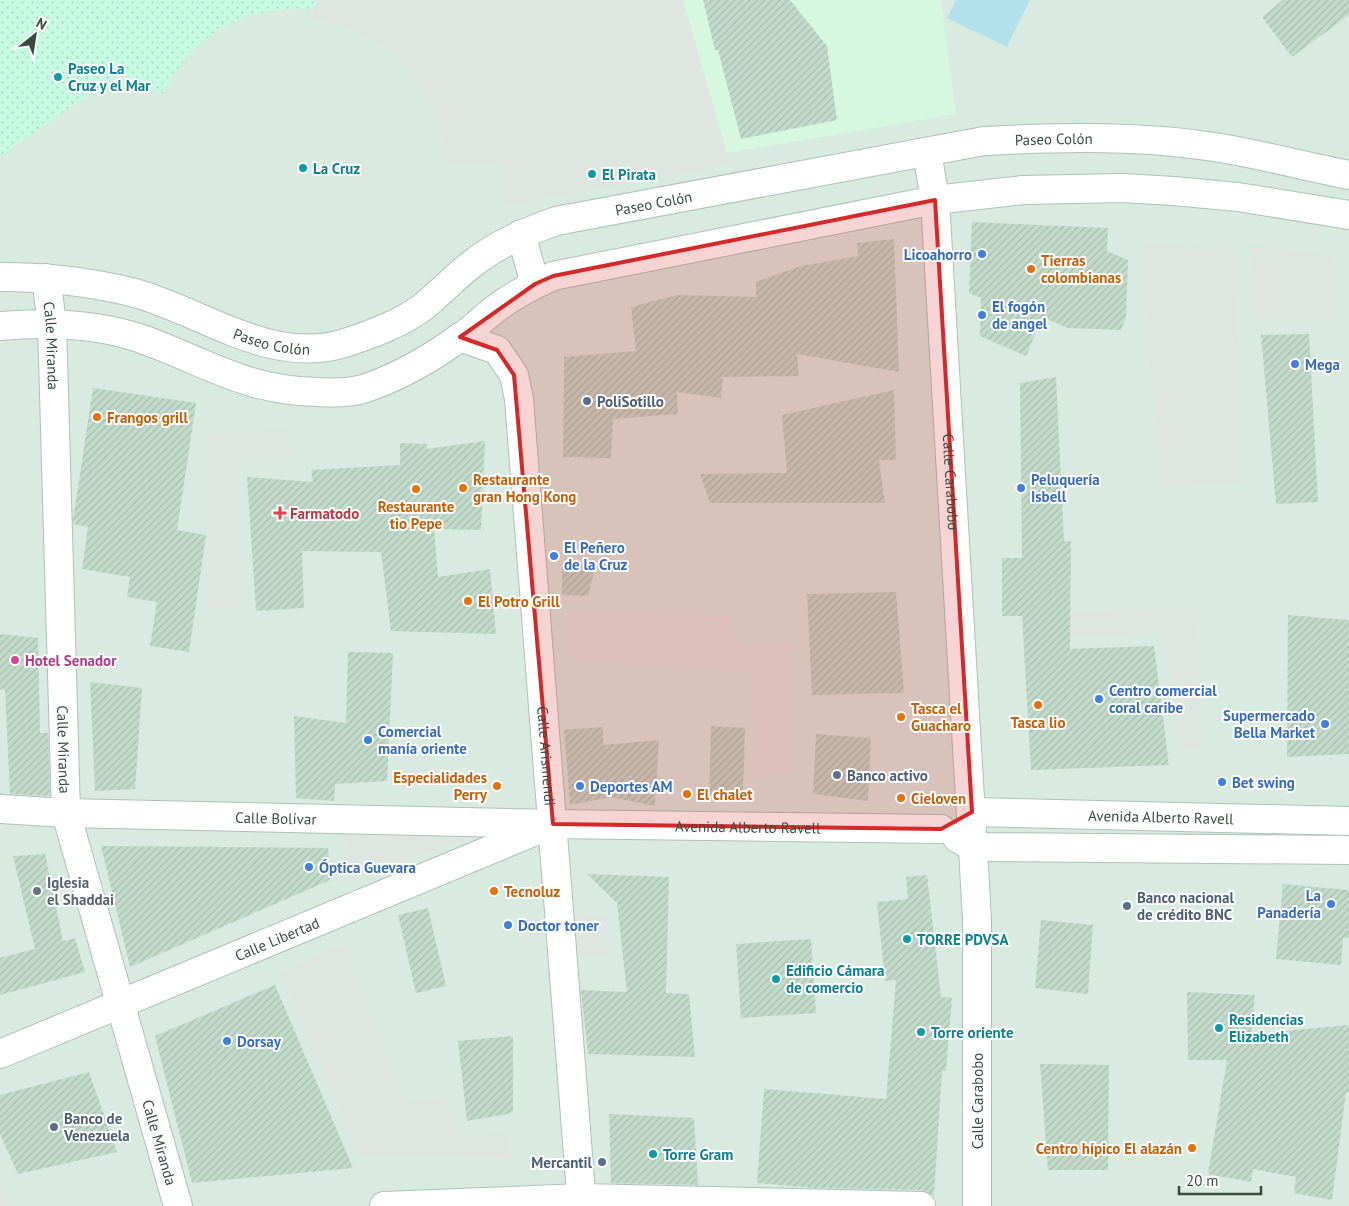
<svg xmlns="http://www.w3.org/2000/svg" width="1349" height="1206" font-family="'PT Sans',sans-serif">
<style>
.residential{fill:#d9eae0}
.commercial{fill:#d6f8e1}
.sand{fill:url(#sand-dots)}
.pitch{fill:#b3e1eb}
.parking{fill:#dfe5e1}
.building{fill:url(#building-hatch)}
.lines{fill:none;stroke-linecap:round;stroke-linejoin:round}
.minor-casing{stroke:#adc2b5;stroke-width:30}
.tertiary-casing{stroke:#adc2b5;stroke-width:30}
.minor{stroke:#fff;stroke-width:28}
.tertiary{stroke:#fff;stroke-width:28}
.marked{fill:#d62828;fill-opacity:0.2;stroke:#d62828;stroke-width:4;stroke-linejoin:round}
.culture-dot{fill:#0f9aa8;stroke:#fff;stroke-width:2}
.shop-dot{fill:#3f7fe0;stroke:#fff;stroke-width:2}
.food-dot{fill:#e8710a;stroke:#fff;stroke-width:2}
.service-dot{fill:#5c6f8a;stroke:#fff;stroke-width:2}
.health-dot{fill:#e0444e;stroke:#fff;stroke-width:2}
.hotel-dot{fill:#d1479c;stroke:#fff;stroke-width:2}
.worship-dot{fill:#6b7280;stroke:#fff;stroke-width:2}
.labels{text-anchor:middle;dominant-baseline:central;stroke-width:4;stroke-linejoin:round;paint-order:stroke}
.culture-label{font-size:15px;font-weight:bold;fill:#0d838f;stroke:#fff;text-anchor:start}
.street-label{font-size:15px;fill:#384b3f;stroke:#fff}
.shop-label{font-size:15px;font-weight:bold;fill:#366cbe;stroke:#fff;text-anchor:start}
.food-label{font-size:15px;font-weight:bold;fill:#c56008;stroke:#fff;text-anchor:start}
.service-label{font-size:15px;font-weight:bold;fill:#4e5e75;stroke:#fff;text-anchor:start}
.health-label{font-size:15px;font-weight:bold;fill:#be3a42;stroke:#fff;text-anchor:start}
.hotel-label{font-size:15px;font-weight:bold;fill:#b23c85;stroke:#fff;text-anchor:start}
.worship-label{font-size:15px;font-weight:bold;fill:#5b616d;stroke:#fff;text-anchor:start}
</style>
<defs>
<pattern id="sand-dots" width="8" height="8" patternUnits="userSpaceOnUse" patternTransform="scale(1.25)"><rect width="8" height="8" fill="#c7fae2"/><path d="M2 2h.1M6 6h.1" fill="none" stroke="#acd8c3" stroke-width="1.8" stroke-linecap="round"/></pattern>
<pattern id="building-hatch" width="6" height="6" patternUnits="userSpaceOnUse" patternTransform="scale(1.25)"><rect width="6" height="6" fill="#c3dbcb"/><path d="M-1 1l2-2M0 6l6-6M5 7l2-2" fill="none" stroke="#a8bdaf"/></pattern>
</defs>
<rect width="100%" height="100%" fill="#ebf6f0"/>
<path class="residential" d="M 0,0 L 1349,0 L 1349,1206 L 0,1206 Z"/>
<path class="commercial" d="M 683,0 L 941,0 L 956,114 L 726,153 Z"/>
<path class="sand" d="M 0,0 L 318,0 L 314,9 C 245,5 193,32 163,95 L 120,73 L 0,156 Z"/>
<path class="pitch" d="M 956,0 L 1030,0 L 1007,47 L 947,18 Z"/>
<path class="parking" d="M 318,0 L 683,0 L 730,164 L 506,205 L 502,163 L 445,164 L 444,146 L 435,112 L 418,81 L 394,54 L 380,44 L 349,27 L 314,19 L 314,9 Z
M 1141,245 L 1236,248 L 1241,482 L 1160,488 Z
M 1250,245 L 1333,256 L 1338,319 L 1253,319 Z
M 287,430 L 294,458 L 239,455 L 241,608 L 208,606 L 208,433 Z
M 1196,606 L 1204,750 L 1181,749 L 1163,632 L 1027,639 L 1024,615 Z
M 569,612 L 729,615 L 741,647 L 789,643 L 792,771 L 755,779 L 751,671 L 573,659 Z
M 345,835 L 468,839 L 352,880 Z
M 568,912 L 606,917 L 611,954 L 574,956 Z
M 344,945 L 406,1103 L 447,1097 L 459,1135 L 509,1134 L 510,1158 L 359,1155 L 281,973 Z
M 0,1180 L 11,1206 L 0,1206 Z"/>
<path class="building" d="M 703,0 L 790,0 L 827,46 L 837,120 L 741,139 L 718,50 L 715,50 Z
M 1283,0 L 1349,0 L 1349,15 L 1292,57 L 1262,17 Z
M 972,222 L 1108,228 L 1107,251 L 1128,260 L 1126,317 L 1121,330 L 1068,328 L 1042,317 L 1026,356 L 980,336 L 981,298 L 969,293 Z
M 894,239 L 899,372 L 797,354 L 799,376 L 723,377 L 721,398 L 677,392 L 678,414 L 613,419 L 611,458 L 563,457 L 564,357 L 636,351 L 631,307 L 677,295 L 756,297 L 756,282 L 801,266 L 858,256 L 857,243 Z
M 1309,334 L 1318,502 L 1276,504 L 1261,335 Z
M 1056,377 L 1064,541 L 1071,541 L 1070,649 L 1154,646 L 1169,765 L 1031,770 L 1022,616 L 1002,616 L 1002,558 L 1022,558 L 1020,383 Z
M 93,388 L 196,403 L 177,530 L 206,535 L 189,652 L 150,646 L 157,602 L 127,597 L 130,577 L 82,569 L 88,527 L 73,524 L 73,520 Z
M 894,390 L 896,460 L 879,460 L 885,503 L 710,503 L 700,474 L 787,473 L 782,415 Z
M 485,441 L 481,530 L 434,529 L 438,577 L 490,569 L 496,634 L 391,631 L 381,552 L 302,551 L 304,608 L 256,611 L 247,477 L 313,482 L 311,470 L 400,465 L 400,443 L 427,444 L 427,449 Z
M 562,562 L 596,565 L 588,596 L 562,595 Z
M 896,592 L 904,693 L 812,695 L 807,594 Z
M 1288,615 L 1349,620 L 1349,754 L 1287,757 Z
M 0,634 L 38,638 L 40,733 L 48,733 L 50,796 L 10,794 L 5,690 L 0,689 Z
M 348,652 L 393,653 L 387,781 L 335,784 L 334,801 L 296,798 L 294,716 L 346,723 Z
M 90,682 L 142,688 L 135,789 L 95,791 Z
M 711,726 L 745,728 L 743,796 L 709,795 Z
M 603,727 L 603,745 L 659,740 L 655,806 L 611,797 L 570,805 L 564,730 Z
M 816,734 L 871,738 L 868,801 L 813,794 Z
M 101,846 L 328,848 L 330,880 L 130,967 Z
M 45,854 L 63,941 L 75,938 L 85,972 L 0,995 L 0,958 L 35,949 L 13,856 Z
M 587,874 L 669,877 L 666,993 L 689,994 L 695,1057 L 588,1054 L 581,990 L 627,992 L 617,903 Z
M 927,875 L 941,997 L 952,998 L 946,1071 L 942,1071 L 934,1196 L 921,1190 L 815,1188 L 757,1183 L 764,1089 L 886,1099 L 896,980 L 885,981 L 877,902 L 908,899 L 906,877 Z
M 1283,884 L 1349,890 L 1349,938 L 1343,938 L 1341,965 L 1276,959 Z
M 428,908 L 446,986 L 416,993 L 398,915 Z
M 1041,920 L 1093,925 L 1088,994 L 1035,988 Z
M 811,939 L 816,1013 L 741,1018 L 736,944 Z
M 275,985 L 353,1168 L 192,1183 L 155,1036 Z
M 1187,992 L 1255,995 L 1251,1034 L 1349,1025 L 1349,1093 L 1346,1092 L 1332,1200 L 1294,1193 L 1296,1177 L 1253,1169 L 1251,1182 L 1208,1174 L 1227,1060 L 1188,1060 Z
M 513,1036 L 513,1113 L 467,1121 L 458,1041 Z
M 1040,1064 L 1109,1065 L 1108,1170 L 1048,1170 Z
M 89,1072 L 117,1152 L 18,1174 L 0,1134 L 0,1095 Z
M 609,1114 L 694,1118 L 698,1185 L 611,1183 Z"/>
<g class="lines">
<defs>
<g id="minor">
<path id="s1" d="M 927,152 L 935,200 L 977,919 L 977,1206"/>
<path id="s2" d="M 46,278 L 52,323 L 66,813 L 178,1206"/>
<path id="s3" d="M 460,337 L 497,350 L 514,375 L 519,399 L 582,1206"/>
<path id="s4" d="M 0,809 L 66,813 L 553,824 L 941,829"/>
<path id="s5" d="M 972,812 L 1349,821"/>
<path d="M 957,838 L 973,847 L 1349,850"/>
<path id="s6" d="M 0,1054 L 545,827"/>
<path d="M 384,1206 L 582,1198 L 921,1206"/>
</g>
<g id="tertiary">
<path d="M 521,234 L 535,284"/>
<path id="s7" d="M 0,277 C 45,277 92,282 135,293 C 203,312 272,366 345,343 C 372,334 400,324 423,307 C 440,293 455,277 472,264 C 497,244 526,232 556,221 L 984,141 C 1064,137 1147,135 1226,149 C 1267,156 1308,167 1349,175"/>
<path d="M 0,326 C 47,322 96,323 142,339 C 206,362 246,391 318,392 C 332,393 349,393 363,389 C 397,378 430,359 459,338 C 472,330 482,319 494,310 C 512,296 533,285 553,276 L 935,200 L 1023,190 L 1122,188 L 1174,191 L 1238,197 L 1349,215"/>
</g>
</defs>
<use href="#minor" class="minor-casing"/>
<use href="#tertiary" class="tertiary-casing"/>
<use href="#minor" class="minor"/>
<use href="#tertiary" class="tertiary"/>
</g>
<path class="marked" d="M 935,200 L 972,812 L 941,829 L 553,824 L 514,375 L 497,350 L 460,337 L 535,284 L 553,276 Z"/>
<g class="culture-dot">
<circle cx="58" cy="77" r="5"/>
<circle cx="303" cy="168" r="5"/>
<circle cx="592" cy="174" r="5"/>
<circle cx="907" cy="939" r="5"/>
<circle cx="776" cy="979" r="5"/>
<circle cx="1219" cy="1028" r="5"/>
<circle cx="921" cy="1032" r="5"/>
<circle cx="653" cy="1154" r="5"/>
</g>
<g class="shop-dot">
<circle cx="982" cy="254" r="5"/>
<circle cx="982" cy="315" r="5"/>
<circle cx="1295" cy="364" r="5"/>
<circle cx="1021" cy="488" r="5"/>
<circle cx="554" cy="556" r="5"/>
<circle cx="1099" cy="699" r="5"/>
<circle cx="1325" cy="724" r="5"/>
<circle cx="368" cy="740" r="5"/>
<circle cx="1222" cy="782" r="5"/>
<circle cx="580" cy="786" r="5"/>
<circle cx="309" cy="867" r="5"/>
<circle cx="1331" cy="904" r="5"/>
<circle cx="508" cy="925" r="5"/>
<circle cx="227" cy="1041" r="5"/>
</g>
<g class="food-dot">
<circle cx="1031" cy="269" r="5"/>
<circle cx="97" cy="417" r="5"/>
<circle cx="463" cy="488" r="5"/>
<circle cx="416" cy="489" r="5"/>
<circle cx="468" cy="601" r="5"/>
<circle cx="1038" cy="705" r="5"/>
<circle cx="901" cy="717" r="5"/>
<circle cx="497" cy="786" r="5"/>
<circle cx="687" cy="794" r="5"/>
<circle cx="901" cy="798" r="5"/>
<circle cx="494" cy="891" r="5"/>
<circle cx="1192" cy="1148" r="5"/>
</g>
<g class="service-dot">
<circle cx="587" cy="401" r="5"/>
<circle cx="837" cy="775" r="5"/>
<circle cx="1127" cy="906" r="5"/>
<circle cx="54" cy="1127" r="5"/>
<circle cx="602" cy="1162" r="5"/>
</g>
<path class="health-dot" d="M277.5 505.5h5v5h5v5h-5v5h-5v-5h-5v-5h5z"/>
<circle class="hotel-dot" cx="15" cy="660" r="5"/>
<circle class="worship-dot" cx="37" cy="891" r="5"/>
<g class="labels">
<g class="culture-label">
<text x="68" y="68">Paseo La<tspan x="68" dy="17">Cruz y el Mar</tspan></text>
<text x="313" y="168">La Cruz</text>
<text x="602" y="174">El Pirata</text>
<text x="917" y="939">TORRE PDVSA</text>
<text x="786" y="970">Edificio Cámara<tspan x="786" dy="17">de comercio</tspan></text>
<text x="1229" y="1019">Residencias<tspan x="1229" dy="17">Elizabeth</tspan></text>
<text x="931" y="1032">Torre oriente</text>
<text x="663" y="1154">Torre Gram</text>
</g>
<g class="street-label">
<text stroke="none"><textPath href="#s7" startOffset="1108">Paseo Colón</textPath></text>
<text stroke="none"><textPath href="#s7" startOffset="702">Paseo Colón</textPath></text>
<text stroke="none"><textPath href="#s7" startOffset="282">Paseo Colón</textPath></text>
<text stroke="none"><textPath href="#s2" startOffset="68">Calle Miranda</textPath></text>
<text stroke="none"><textPath href="#s1" startOffset="331">Calle Carabobo</textPath></text>
<text stroke="none"><textPath href="#s2" startOffset="472">Calle Miranda</textPath></text>
<text stroke="none"><textPath href="#s3" startOffset="452">Calle Arismendi</textPath></text>
<text stroke="none"><textPath href="#s4" startOffset="276">Calle Bolívar</textPath></text>
<text stroke="none"><textPath href="#s5" startOffset="189">Avenida Alberto Ravell</textPath></text>
<text stroke="none"><textPath href="#s4" startOffset="748">Avenida Alberto Ravell</textPath></text>
<text stroke="none"><textPath href="#s6" startOffset="300">Calle Libertad</textPath></text>
<text transform="translate(977 1101) rotate(-90)">Calle Carabobo</text>
<text stroke="none"><textPath href="#s2" startOffset="878">Calle Miranda</textPath></text>
</g>
<g class="shop-label">
<text x="972" y="254" text-anchor="end">Licoahorro</text>
<text x="992" y="306">El fogón<tspan x="992" dy="17">de angel</tspan></text>
<text x="1305" y="364">Mega</text>
<text x="1031" y="479">Peluquería<tspan x="1031" dy="17">Isbell</tspan></text>
<text x="564" y="547">El Peñero<tspan x="564" dy="17">de la Cruz</tspan></text>
<text x="1109" y="690">Centro comercial<tspan x="1109" dy="17">coral caribe</tspan></text>
<text x="1315" y="715" text-anchor="end">Supermercado<tspan x="1315" dy="17">Bella Market</tspan></text>
<text x="378" y="731">Comercial<tspan x="378" dy="17">manía oriente</tspan></text>
<text x="1232" y="782">Bet swing</text>
<text x="590" y="786">Deportes AM</text>
<text x="319" y="867">Óptica Guevara</text>
<text x="1321" y="895" text-anchor="end">La<tspan x="1321" dy="17">Panadería</tspan></text>
<text x="518" y="925">Doctor toner</text>
<text x="237" y="1041">Dorsay</text>
</g>
<g class="food-label">
<text x="1041" y="260">Tierras<tspan x="1041" dy="17">colombianas</tspan></text>
<text x="107" y="417">Frangos grill</text>
<text x="473" y="479">Restaurante<tspan x="473" dy="17">gran Hong Kong</tspan></text>
<text x="416" y="506" text-anchor="middle">Restaurante<tspan x="416" dy="17">tio Pepe</tspan></text>
<text x="478" y="601">El Potro Grill</text>
<text x="911" y="708">Tasca el<tspan x="911" dy="17">Guacharo</tspan></text>
<text x="1038" y="722" text-anchor="middle">Tasca lio</text>
<text x="487" y="777" text-anchor="end">Especialidades<tspan x="487" dy="17">Perry</tspan></text>
<text x="697" y="794">El chalet</text>
<text x="911" y="798">Cieloven</text>
<text x="504" y="891">Tecnoluz</text>
<text x="1182" y="1148" text-anchor="end">Centro hípico El alazán</text>
</g>
<g class="service-label">
<text x="597" y="401">PoliSotillo</text>
<text x="847" y="775">Banco activo</text>
<text x="1137" y="897">Banco nacional<tspan x="1137" dy="17">de crédito BNC</tspan></text>
<text x="64" y="1118">Banco de<tspan x="64" dy="17">Venezuela</tspan></text>
<text x="592" y="1162" text-anchor="end">Mercantil</text>
</g>
<g class="health-label">
<text x="290" y="513">Farmatodo</text>
</g>
<g class="hotel-label">
<text x="25" y="660">Hotel Senador</text>
</g>
<g class="worship-label">
<text x="47" y="882">Iglesia<tspan x="47" dy="17">el Shaddai</tspan></text>
</g>
</g>
<g transform="translate(35 35) rotate(30)" stroke="#ffffff" stroke-width="4" paint-order="stroke">
<path d="M0-4L9 19L0 12L-9 19Z" fill="#384b3f"/>
<text y="-8" font-size="14" font-weight="bold" text-anchor="middle" fill="#384b3f">N</text>
</g>
<path d="M1179 1186v8h82v-8" fill="none" stroke="#384b3f" stroke-width="2.5"/>
<text x="1186" y="1186" font-size="15" fill="#384b3f" stroke="#ffffff" stroke-width="4" paint-order="stroke">20 m</text>
</svg>
